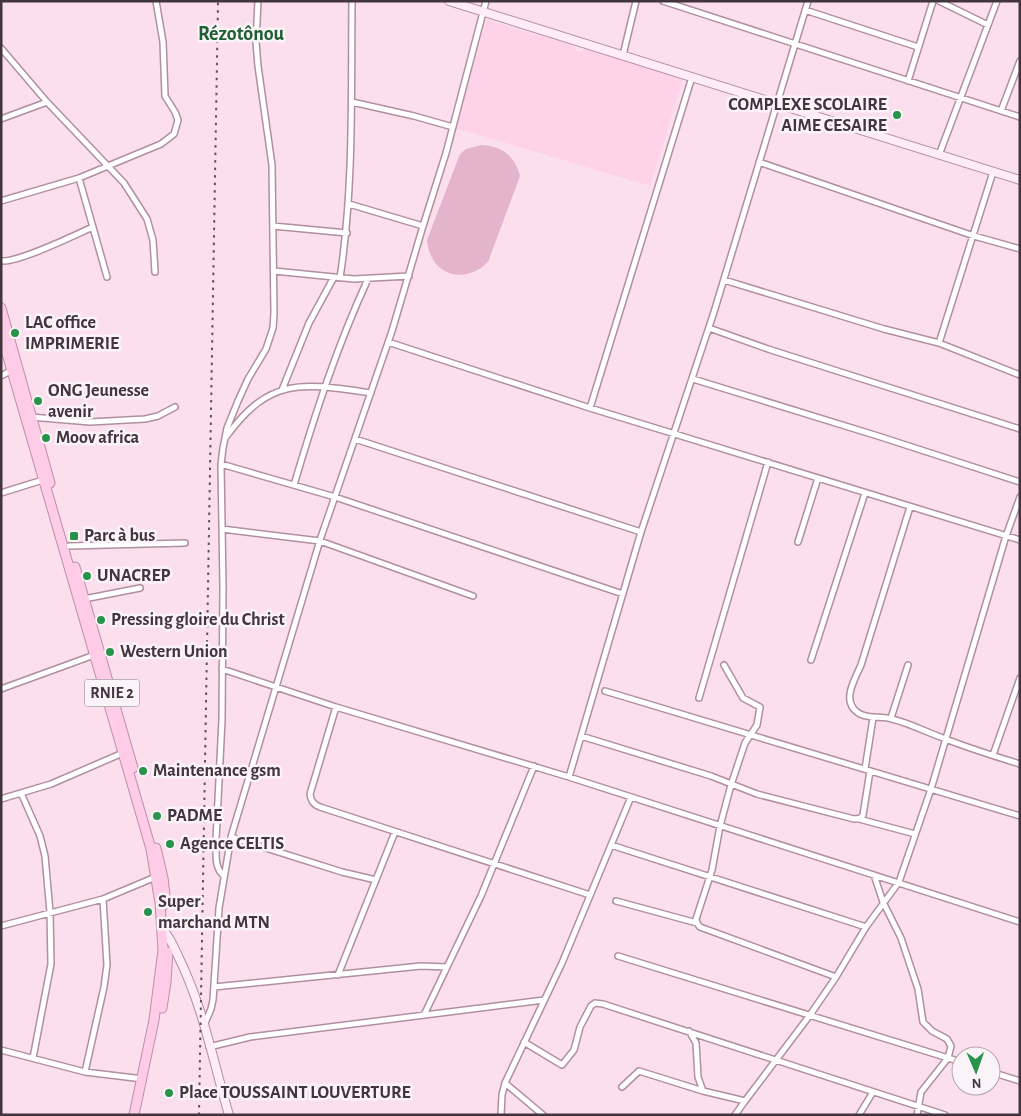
<svg xmlns="http://www.w3.org/2000/svg" width="1021" height="1116" font-family="'Alegreya Sans',sans-serif">
<style>
.built{fill:#fed2e8}
.green{fill:#e3b4cc}
.lines{fill:none;stroke-linecap:round;stroke-linejoin:round}
.minor-casing{stroke:#b08fa0;stroke-width:8}
.secondary-casing{stroke:#b08fa0;stroke-width:10}
.trunk-casing{stroke:#bd8fa8;stroke-width:11}
.minor{stroke:#fff;stroke-width:5}
.secondary{stroke:#ffecf6;stroke-width:8}
.trunk{stroke:#fecce7;stroke-width:9}
.rail{stroke:#615159;stroke-width:2;stroke-dasharray:2.5 5;stroke-linecap:butt}
.poi-dot{fill:#28934b;stroke:#faf3f7;stroke-width:2}
.labels{text-anchor:middle;dominant-baseline:central;stroke-width:5;stroke-linejoin:round;paint-order:stroke}
.shield{fill:#faf3f7;stroke:#7a6e75;stroke-width:1}
.shield-label{font-size:16px;font-weight:bold;fill:#43353d}
.poi-label{font-size:18px;font-weight:bold;fill:#43353d;stroke:#faf3f7;text-anchor:start}
.quarter-label{font-size:20px;font-weight:bold;fill:#1e6032;stroke:#faf3f7}
</style>
<rect width="100%" height="100%" fill="#fcdfed"/>
<path class="built" d="M 486,20 L 572,45 L 576,51 L 580,52 L 586,48 L 683,78 L 650,186 L 456,128 Z"/>
<path class="green" d="M 481,145 C 502,146 515,156 520,176 L 488,262 C 463,286 430,275 427,240 L 460,154 L 466,149 Z"/>
<g class="lines">
<defs>
<path id="minor" d="M 663,1 L 1020,117
M 939,1 L 988,25
M 805,10 L 918,47
M 1,48 L 47,102 L 124,183 L 147,219 L 153,240 L 155,272
M 623,55 L 636,1
M 908,81 L 933,1
M 352,102 L 414,116 L 453,127
M 1001,111 L 1020,61
M 1,119 L 47,102
M 939,155 L 997,1
M 759,162 L 974,236 L 1020,249
M 79,178 L 107,277
M 1,201 L 79,178 L 161,144 L 174,134 L 178,120 L 175,112 L 165,96 L 163,42 L 156,1
M 349,204 L 423,226
M 273,226 L 347,233
M 1,261 C 18,263 75,235 93,227
M 274,271 L 354,279 L 409,276
M 340,278 C 354,186 351,94 352,1
M 724,280 L 884,329 L 939,343 L 1020,375
M 709,328 L 768,349 L 1020,429
M 388,342 L 590,408 L 1020,540
M 939,343 L 993,172
M 1,376 L 14,369
M 693,379 L 881,437 L 1020,482
M 282,390 L 309,323 L 334,277
M 590,408 L 692,77
M 31,417 L 90,422 L 145,419 L 158,416 L 175,407
M 226,437 C 270,376 303,383 371,393
M 355,439 L 641,532
M 221,464 L 335,497 L 623,594
M 294,485 C 315,414 337,346 368,279
M 1,493 L 46,479
M 910,507 L 861,665 C 856,677 844,696 853,708 C 863,721 879,715 892,719 C 909,723 926,732 943,738 C 968,748 994,756 1020,764
M 222,529 L 320,541 L 473,596
M 798,542 L 818,478
M 63,548 L 69,546 L 185,543
M 84,599 L 140,588
M 811,660 L 865,493
M 724,665 L 743,698 L 760,707 L 757,725 L 745,743 L 731,785 L 720,826 L 712,870 L 696,919 L 697,923 L 700,927 L 836,977
M 222,669 L 336,707 L 569,777 L 1020,922
M 1,689 L 97,654
M 605,691 L 1020,816
M 699,698 L 768,462
M 336,707 L 310,794 C 311,801 313,804 320,807 L 590,895
M 891,718 L 908,665
M 581,736 L 711,776 L 757,794 L 854,819 L 861,818 L 863,815 L 870,771
M 993,755 L 1020,678
M 865,769 L 873,718
M 569,777 L 641,532 L 714,312 L 808,1
M 21,793 L 40,836 L 45,856 L 50,912 L 51,964 L 33,1058
M 1,799 L 51,784 L 125,752
M 859,819 L 915,834
M 231,837 L 342,872 L 376,880
M 611,845 L 866,927
M 874,875 L 883,902 L 901,938 L 918,989 L 923,1022 L 932,1031 L 947,1039 L 951,1046 L 948,1058 L 921,1092 L 917,1115
M 224,876 C 213,867 217,852 216,840 L 222,720 L 223,586 L 221,464 L 223,448 L 227,428 L 238,401 L 248,379 L 266,349 L 273,328 L 274,313 L 272,165 L 258,66 L 256,42 L 258,1
M 616,901 L 697,923
M 1,926 L 103,899 L 158,876
M 618,956 L 961,1062
M 338,975 L 395,832
M 214,987 L 421,966 L 447,967
M 424,1015 L 481,896 L 534,766
M 205,1023 L 211,1009 L 213,1000 L 219,908 L 231,837 L 321,537 L 392,331 L 423,226 L 446,153 L 486,1
M 689,1031 L 696,1043 L 698,1077 L 703,1091
M 524,1042 L 562,1065 L 574,1050 L 580,1027 L 591,1006 L 595,1003 L 603,1004 L 945,1115
M 209,1047 L 250,1037 L 544,1000
M 1,1050 L 85,1072 L 143,1079
M 85,1072 L 104,987 L 107,965 L 103,899
M 991,1072 L 1020,1081
M 505,1083 L 543,1115
M 622,1087 L 639,1071 L 703,1091 L 745,1101 L 810,1015 L 836,977 L 866,927 L 899,882 L 931,789 L 1006,536 L 1020,497
M 501,1115 L 502,1095 L 505,1083 L 562,963 L 631,797
M 735,1115 L 745,1101
M 859,1115 L 873,1092"/>
<path id="secondary" d="M 449,1 L 1020,180
M 163,930 C 170,937 174,947 178,956 C 203,1006 213,1061 229,1115"/>
<path id="trunk" d="M 1,308 L 50,483
M 1,333 L 151,849 L 160,903 L 163,950 L 154,1020 L 134,1115
M 75,567 L 133,768
M 156,848 L 163,878 L 166,904
M 162,1008 L 166,982 L 168,952"/>
</defs>
<use href="#minor" class="minor-casing"/>
<use href="#secondary" class="secondary-casing"/>
<use href="#trunk" class="trunk-casing"/>
<use href="#minor" class="minor"/>
<use href="#secondary" class="secondary"/>
<use href="#trunk" class="trunk"/>
<path class="rail" d="M 199,1115 L 218,1"/>
</g>
<g class="poi-dot">
<circle cx="897" cy="115" r="5"/>
<circle cx="15" cy="333" r="5"/>
<circle cx="38" cy="401" r="5"/>
<circle cx="46" cy="438" r="5"/>
<rect x="69" y="531" width="10" height="10" rx="2.5"/>
<circle cx="87" cy="576" r="5"/>
<circle cx="101" cy="620" r="5"/>
<circle cx="110" cy="652" r="5"/>
<circle cx="143" cy="771" r="5"/>
<circle cx="157" cy="816" r="5"/>
<circle cx="170" cy="844" r="5"/>
<circle cx="148" cy="912" r="5"/>
<circle cx="169" cy="1093" r="5"/>
</g>
<g class="labels">
<rect class="shield" x="84.5" y="679.5" width="55" height="27" rx="4"/>
<g class="shield-label">
<text x="112" y="693">RNIE 2</text>
</g>
<g class="poi-label">
<text x="887" y="105" text-anchor="end">COMPLEXE SCOLAIRE<tspan x="887" dy="21">AIME CESAIRE</tspan></text>
<text x="25" y="323">LAC office<tspan x="25" dy="21">IMPRIMERIE</tspan></text>
<text x="48" y="391">ONG Jeunesse<tspan x="48" dy="21">avenir</tspan></text>
<text x="56" y="438">Moov africa</text>
<text x="84" y="536">Parc à bus</text>
<text x="97" y="576">UNACREP</text>
<text x="111" y="620">Pressing gloire du Christ</text>
<text x="120" y="652">Western Union</text>
<text x="153" y="771">Maintenance gsm</text>
<text x="167" y="816">PADME</text>
<text x="180" y="844">Agence CELTIS</text>
<text x="158" y="902">Super<tspan x="158" dy="21">marchand MTN</tspan></text>
<text x="179" y="1093">Place TOUSSAINT LOUVERTURE</text>
</g>
<g class="quarter-label">
<text x="241" y="34">Rézotônou</text>
</g>
</g>
<rect width="1021" height="1116" fill="none" stroke="#43353d" stroke-width="5"/>
<g transform="translate(976 1071) rotate(178)"><circle r="24" fill="#faf3f7" stroke="#b1a7ad"/>
<path d="M0-4L9 19L0 12L-9 19Z" fill="#28934b"/>
<text y="-8" font-size="14" font-weight="bold" text-anchor="middle" fill="#43353d">N</text>
</g>
</svg>
